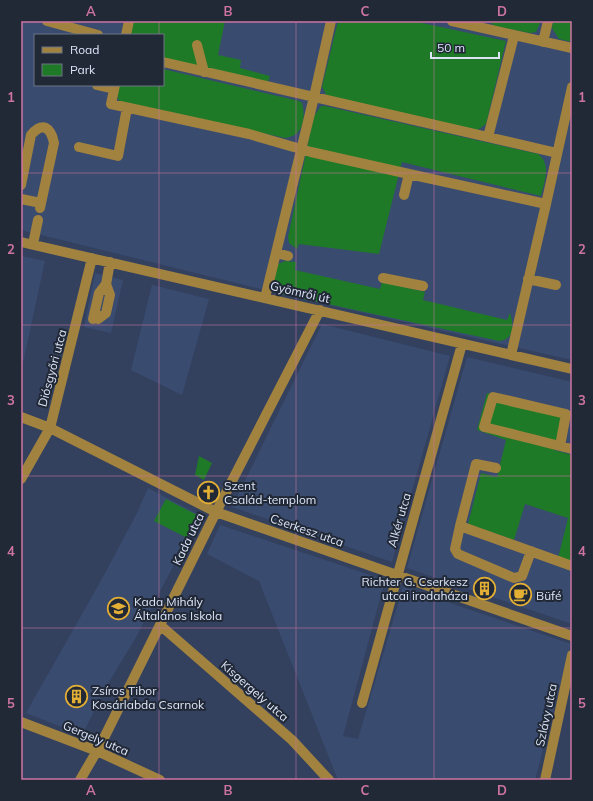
<svg xmlns="http://www.w3.org/2000/svg" width="593" height="801" font-family="Mulish,sans-serif">
<style>
.built{fill:#3a4b70;fill-rule:evenodd}
.green{fill:#1e7a26}
.lines{fill:none;stroke-linecap:round;stroke-linejoin:round}
.minor{stroke:#a1823f;stroke-width:10}
.grid{fill:none;stroke:#ce74a2;stroke-width:1;stroke-opacity:0.55}
.labels{text-anchor:middle;dominant-baseline:central;stroke-width:4;stroke-linejoin:round;paint-order:stroke}
.street-label{font-size:12px;fill:#dce5f8;stroke:#212836}
.poi-label{font-size:12px;fill:#dce5f8;stroke:#212836;text-anchor:start}
.neatline{fill:none;stroke:#ce74a2;stroke-width:1.5}
.grid-label{font-size:13px;text-anchor:middle;font-weight:bold;fill:#ce74a2}
</style>
<rect width="100%" height="100%" fill="#33415f"/>
<path class="built" d="M 21,21 L 572,21 L 572,360 L 281,294 L 21,230 ZM 35,35 L 163,35 L 163,85 L 35,85 Z
M 21,256 L 45,261 L 21,372 Z
M 95,273 L 123,280 L 111,333 L 84,327 Z
M 152,285 L 209,299 L 182,395 L 131,370 Z
M 322,324 L 450,356 L 392,562 L 232,507 Z
M 467,357 L 572,382 L 572,624 L 407,568 Z
M 148,488 L 200,515 L 135,639 L 109,682 L 82,735 L 26,713 L 103,577 L 137,513 Z
M 220,525 L 385,580 L 343,736 L 358,739 L 403,587 L 571,644 L 535,780 L 338,780 L 259,581 L 207,554 Z"/>
<path class="green" d="M 134,21 L 225,21 L 218,55 L 241,60 L 240,68 L 270,76 L 267,84 L 163,59 L 163,35 L 130,35 Z
M 338,21 L 413,21 L 506,41 L 486,124 L 475,132 L 328,98 L 322,87 Z
M 489,21 L 541,21 L 536,32 L 530,33 L 494,26 Z
M 553,21 L 572,21 L 572,42 L 559,39 L 552,28 Z
M 163,69 L 299,101 L 302,103 C 306,119 303,136 285,138 L 119,101 L 117,95 L 118,85 L 163,85 Z
M 321,106 L 325,106 L 538,154 C 552,164 544,183 541,196 L 402,162 L 379,254 L 299,244 L 297,249 L 289,243 L 288,237 L 314,116 Z
M 285,261 L 296,262 L 295,270 L 380,289 L 382,282 L 425,292 L 423,300 L 507,320 L 510,313 C 514,325 514,340 499,341 L 281,294 L 274,289 L 272,281 L 278,264 Z
M 487,393 L 565,410 L 554,450 L 572,455 L 572,562 L 558,558 L 568,518 L 525,504 L 514,540 L 468,524 L 481,473 L 497,477 L 506,440 L 477,430 Z
M 199,456 L 212,463 L 204,480 L 195,475 Z
M 166,499 L 199,516 L 187,538 L 154,521 Z"/>
<g class="lines">
<path class="minor" d="M 47,21 L 98,35
M 452,21 L 572,48
M 126,35 L 129,21
M 543,42 L 548,21
M 197,45 L 204,72
M 163,62 L 557,153
M 97,85 L 114,89
M 115,85 L 111,104 L 249,134 L 311,152 L 409,174 L 404,195
M 488,137 L 514,36
M 79,147 L 118,156 L 127,108
M 409,174 L 546,204 L 511,355
M 21,185 L 31,135 C 43,121 51,128 54,143 L 40,208
M 21,199 L 41,203
M 546,204 L 572,87
M 21,242 L 572,369
M 33,244 L 38,220
M 276,253 L 288,256
M 383,278 L 423,286
M 528,279 L 556,285
M 105,290 L 110,262
M 265,298 L 314,97 L 331,21
M 93,319 L 99,293 L 106,284 L 110,295 L 106,313 L 98,319
M 21,417 L 50,428 L 216,512 L 572,636
M 560,446 L 566,414 L 493,397 L 484,427 C 514,434 543,442 572,449
M 496,468 L 476,464 L 460,526 L 572,566
M 21,479 L 50,428 L 92,258
M 460,526 L 455,549 L 458,554 L 514,578 L 522,576 L 531,551
M 160,625 L 292,740 L 329,780
M 362,703 L 462,344
M 21,722 L 97,751 L 160,780
M 80,780 L 101,744 L 216,512 L 320,310
M 545,780 L 572,655"/>
</g>
<path class="grid" d="M 159,21 L 159,35M 296,21 L 296,780M 434,21 L 434,780M 159,85 L 159,780M 21,173 L 572,173M 21,325 L 572,325M 21,476 L 572,476M 21,628 L 572,628"/>
<defs>
<symbol id="church-ring" viewBox="-11 -11 22 22"><circle r="9.5" fill="#212836" stroke="#e2ae34" stroke-width="1.5"/><path d="M-1.2-6h2.4v3.5h3.3v2.4h-3.3V6h-2.4V-.1h-3.3v-2.4h3.3Z" fill="#e2ae34"/></symbol>
<symbol id="building-ring" viewBox="-11 -11 22 22"><circle r="9.5" fill="#212836" stroke="#e2ae34" stroke-width="1.5"/><path d="M-4-6H4V6H1V3H-1V6H-4ZM-2.5-4.3h1.7v1.8h-1.7ZM.8-4.3h1.7v1.8H.8ZM-2.5-1h1.7V.8h-1.7ZM.8-1h1.7V.8H.8Z" fill="#e2ae34"/></symbol>
<symbol id="cafe-ring" viewBox="-11 -11 22 22"><circle r="9.5" fill="#212836" stroke="#e2ae34" stroke-width="1.5"/><path d="M-5.5-4.5H6V0H3Q3 3.5 0 3.5H-2.5Q-5.5 3.5-5.5 0ZM3-3.2v2h1.7v-2ZM-6 4.5H4V6H-6Z" fill="#e2ae34"/></symbol>
<symbol id="school-ring" viewBox="-11 -11 22 22"><circle r="9.5" fill="#212836" stroke="#e2ae34" stroke-width="1.5"/><path d="M0-5L7-2L0 1L-7-2ZM-4 1L0 2.5L4 1V4Q0 6-4 4Z" fill="#e2ae34"/></symbol>
</defs>
<g fill-rule="evenodd">
<use href="#church-ring" x="196" y="480" width="25" height="25"/>
<use href="#building-ring" x="472" y="576" width="25" height="25"/>
<use href="#cafe-ring" x="508" y="582" width="25" height="25"/>
<use href="#school-ring" x="106" y="596" width="25" height="25"/>
<use href="#building-ring" x="64" y="684" width="25" height="25"/>
</g>
<g class="labels">
<g class="street-label">
<text transform="translate(300 292) rotate(13)">Gyömrői út</text>
<text transform="translate(52 368) rotate(-75)">Diósgyőri utca</text>
<text transform="translate(399 520) rotate(-74)">Alkér utca</text>
<text transform="translate(307 530) rotate(19)">Cserkesz utca</text>
<text transform="translate(188 539) rotate(-64)">Kada utca</text>
<text transform="translate(255 691) rotate(41)">Kisgergely utca</text>
<text transform="translate(546 715) rotate(-78)">Szlávy utca</text>
<text transform="translate(96 738) rotate(23)">Gergely utca</text>
</g>
<g class="poi-label">
<text x="224" y="485">Szent<tspan x="224" dy="14">Család-templom</tspan></text>
<text x="468" y="581" text-anchor="end">Richter G. Cserkesz<tspan x="468" dy="14">utcai irodaháza</tspan></text>
<text x="536" y="595">Büfé</text>
<text x="134" y="601">Kada Mihály<tspan x="134" dy="14">Általános Iskola</tspan></text>
<text x="92" y="690">Zsíros Tibor<tspan x="92" dy="14">Kosárlabda Csarnok</tspan></text>
</g>
</g>
<rect width="593" height="801" fill="none" stroke="#212836" stroke-width="44"/>
<rect x="34" y="34" width="130" height="52" fill="#212836" stroke="#6c7484"/>
<rect x="42" y="47" width="20" height="6" fill="#a1823f" stroke="#6c7484"/>
<text x="70" y="54" font-size="12" fill="#dce5f8">Road</text>
<rect x="42" y="64" width="20" height="12" fill="#1e7a26" stroke="#6c7484"/>
<text x="70" y="74" font-size="12" fill="#dce5f8">Park</text>
<path d="M431 52v6h68v-6" fill="none" stroke="#dce5f8" stroke-width="2"/>
<text x="437" y="52" font-size="12" fill="#dce5f8" stroke="#212836" stroke-width="3" paint-order="stroke">50 m</text>
<rect x="22" y="22" width="549" height="757" class="neatline"/>
<g class="grid-label">
<text x="91" y="16">A</text>
<text x="228" y="16">B</text>
<text x="365" y="16">C</text>
<text x="502" y="16">D</text>
<text x="11" y="102">1</text>
<text x="582" y="102">1</text>
<text x="11" y="254">2</text>
<text x="582" y="254">2</text>
<text x="11" y="405">3</text>
<text x="582" y="405">3</text>
<text x="11" y="556">4</text>
<text x="582" y="556">4</text>
<text x="11" y="708">5</text>
<text x="582" y="708">5</text>
<text x="91" y="795">A</text>
<text x="228" y="795">B</text>
<text x="365" y="795">C</text>
<text x="502" y="795">D</text>
</g>
</svg>
